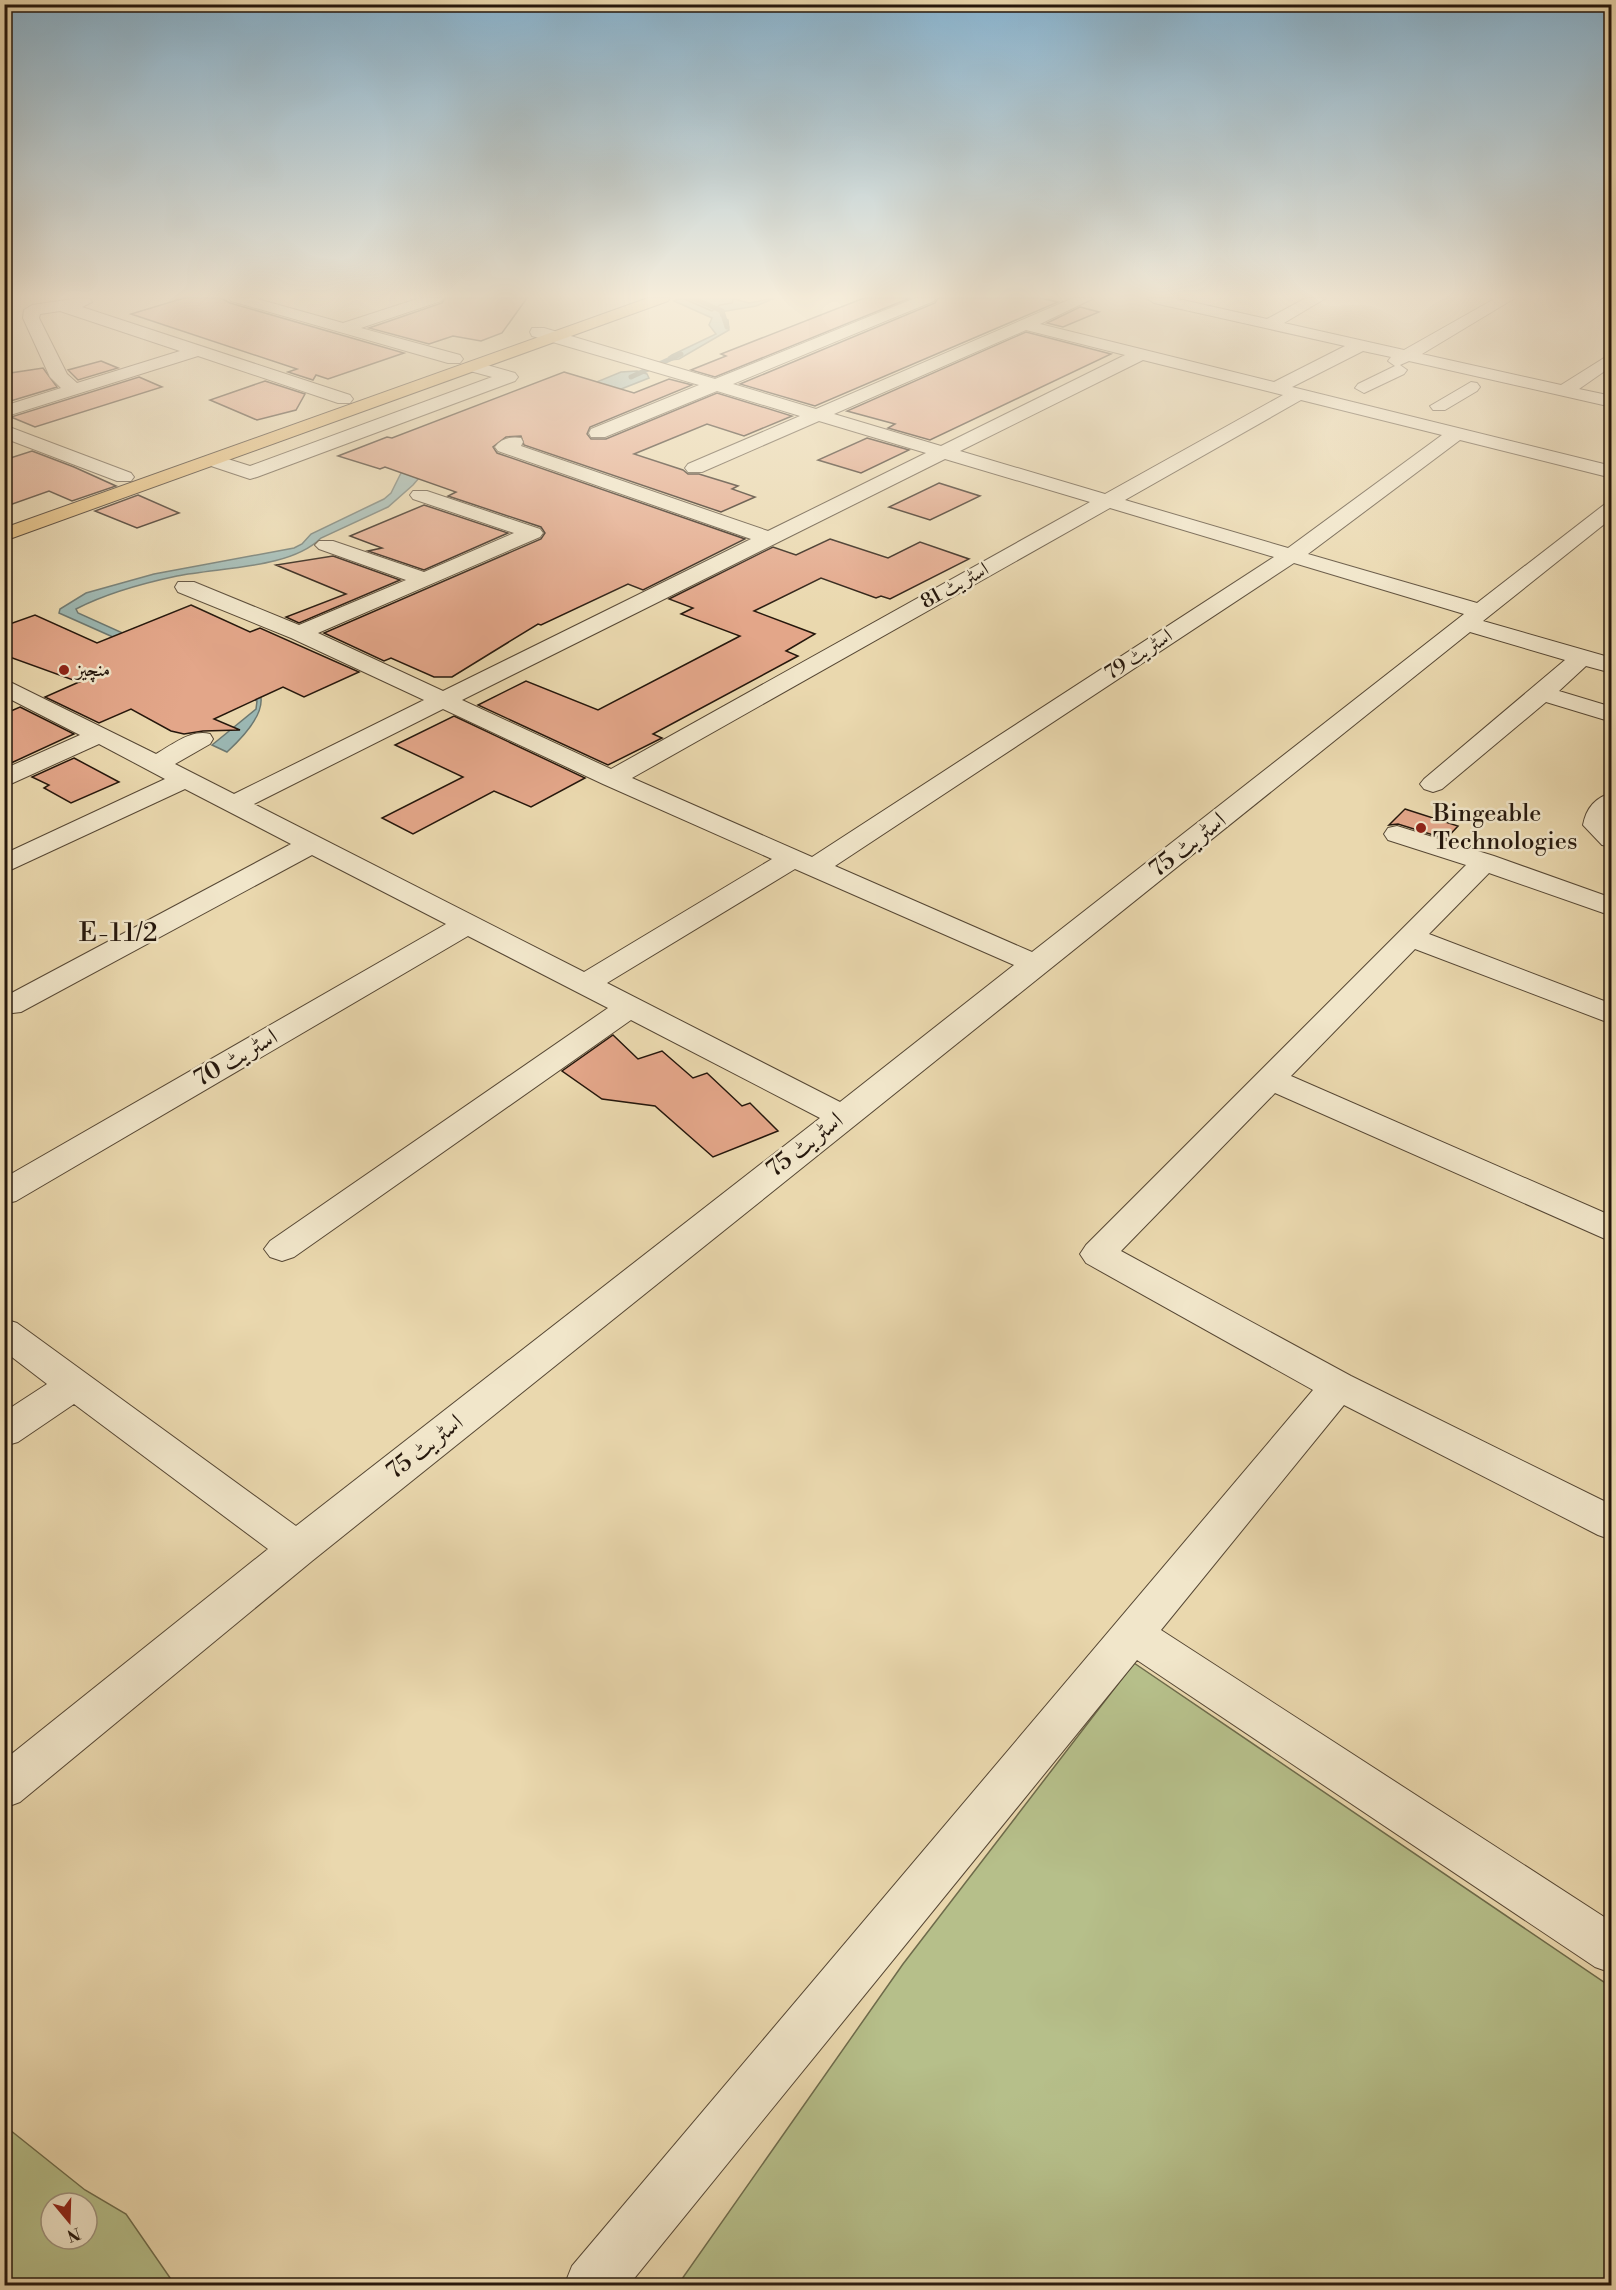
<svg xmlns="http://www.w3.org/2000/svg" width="1616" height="2290" font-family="'Libre Bodoni',Amiri,serif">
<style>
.green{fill:#b6bf8a;stroke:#6e6b4b;stroke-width:1.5;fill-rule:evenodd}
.water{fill:#9bb8b4;stroke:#6c7871;stroke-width:1.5}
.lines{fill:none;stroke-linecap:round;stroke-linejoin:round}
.shore{stroke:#606860;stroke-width:1.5}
.stream{stroke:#6c7871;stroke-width:5}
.building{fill:#e3a689;stroke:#25170c;stroke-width:1.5}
.minor-casing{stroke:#564734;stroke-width:2}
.major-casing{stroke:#25170c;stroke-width:2}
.minor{fill:#f1e6ca;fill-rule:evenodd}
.major{fill:#e5bc77;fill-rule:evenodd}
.poi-dot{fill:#8f2418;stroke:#f1e6ca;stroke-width:2}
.labels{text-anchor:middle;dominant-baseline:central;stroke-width:5;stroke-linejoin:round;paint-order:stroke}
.far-street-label{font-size:20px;fill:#25170c;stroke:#f1e6ca}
.far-poi-label{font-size:20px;fill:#25170c;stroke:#f1e6ca;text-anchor:start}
.poi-label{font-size:24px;fill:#25170c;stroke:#f1e6ca;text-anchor:start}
.street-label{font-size:24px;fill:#25170c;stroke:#f1e6ca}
.neighbourhood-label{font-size:26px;letter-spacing:1.5px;fill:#25170c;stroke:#f1e6ca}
</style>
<rect width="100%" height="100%" fill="#ead8ae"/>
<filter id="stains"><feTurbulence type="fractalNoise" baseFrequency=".00333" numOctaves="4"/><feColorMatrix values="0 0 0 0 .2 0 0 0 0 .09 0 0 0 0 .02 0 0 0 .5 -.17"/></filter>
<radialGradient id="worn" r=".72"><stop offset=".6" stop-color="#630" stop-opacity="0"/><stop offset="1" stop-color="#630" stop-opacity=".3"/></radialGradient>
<path class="green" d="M 1134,1663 L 1611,1987 L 1612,2277 L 1608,2285 L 677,2286 L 903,1964 Z
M 5,2126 L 85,2190 L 126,2214 L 175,2285 L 5,2285 ZM 51,2203 L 87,2203 L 87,2239 L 51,2239 Z"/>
<path class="water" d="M 682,298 L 731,298 L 749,303 L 775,298 L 756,306 L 720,312 L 721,316 L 728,320 L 729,330 L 679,359 L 671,360 L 669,357 L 672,355 L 716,334 L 709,325 L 712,318 L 674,301 Z
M 637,371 L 647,374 L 649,378 L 431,464 L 413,485 L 388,507 L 321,538 C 290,569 220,567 177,576 C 144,583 105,594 76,609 L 78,613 L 258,694 L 261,698 C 263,717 240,740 227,752 L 212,745 L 256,709 L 257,701 L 59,613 L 60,609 L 86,593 L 154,574 L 294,548 L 302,544 L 311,534 L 384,499 L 391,493 L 402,471 L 429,451 L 621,372 Z"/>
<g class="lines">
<path class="shore" d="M 682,298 L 712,311 L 720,305 L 732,303 L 734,298"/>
<path class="stream" d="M 692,298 L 722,311 L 727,327
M 631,377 L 681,354"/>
</g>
<path class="building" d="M 184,298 L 221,298 L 230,303 L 404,353 L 328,379 L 316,375 L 313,380 L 288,372 L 297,369 L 131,314 Z
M 445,298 L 527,298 L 502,333 L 481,341 L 453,336 L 429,344 L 369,328 L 442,303 Z
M 864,298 L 910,298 L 715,377 L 691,370 L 726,356 L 721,354 Z
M 938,298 L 1040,298 L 1058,302 L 815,406 L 740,384 L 935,303 Z
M 1080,307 L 1099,312 L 1063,327 L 1047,323 Z
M 1026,332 L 1111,354 L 930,440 L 888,428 L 895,424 L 847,411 Z
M 101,361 L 118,368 L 78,380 L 68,370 Z
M 43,368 L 57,387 L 4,403 L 4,374 Z
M 564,372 L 634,393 L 669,379 L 692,385 L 590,427 L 587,434 L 591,439 L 606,439 L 717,393 L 792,416 L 744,436 L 707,424 L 634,454 L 683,470 L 688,474 L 699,474 L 738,486 L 732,489 L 755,497 L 721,512 L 524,445 L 521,436 L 506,437 L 493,447 L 497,453 L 745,539 L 643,590 L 628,584 L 541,625 L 538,624 L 452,677 L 434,677 L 391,658 L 384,661 L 324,633 L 541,539 L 545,533 L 541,527 L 448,496 L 456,492 L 385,467 L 380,469 L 338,456 L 387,437 L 392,438 Z
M 139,377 L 162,387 L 35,427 L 11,417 Z
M 265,381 L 305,394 L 296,410 L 257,420 L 210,400 Z
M 867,438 L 909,450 L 861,473 L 818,460 Z
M 32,451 L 74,467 L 116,486 L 72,501 L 49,491 L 4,507 L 4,460 Z
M 939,483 L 980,496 L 930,520 L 889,507 Z
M 138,495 L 179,513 L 137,528 L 95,511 Z
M 424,505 L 508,533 L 424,570 L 368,551 L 382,548 L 350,536 Z
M 830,539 L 888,558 L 920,542 L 969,559 L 890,599 L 881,596 L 876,598 L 821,578 L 754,611 L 815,634 L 786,651 L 798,656 L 653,734 L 662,738 L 608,765 L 478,705 L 526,681 L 598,710 L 740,636 L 681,614 L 693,608 L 669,599 L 773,547 L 796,555 Z
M 333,556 L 400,580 L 299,623 L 286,617 L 346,594 L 276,565 Z
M 191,605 L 250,632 L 260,628 L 359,672 L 304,697 L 283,687 L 214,719 L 240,730 L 203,731 L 184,734 L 171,731 L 131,709 L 99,723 L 45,697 L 79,682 L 4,655 L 4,626 L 35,615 L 97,643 Z
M 20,707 L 74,734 L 9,764 L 4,761 L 4,714 Z
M 454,716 L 585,778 L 531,807 L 494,791 L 413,834 L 382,818 L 463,777 L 395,745 Z
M 74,758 L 119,782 L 71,803 L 44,788 L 49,785 L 32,777 Z
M 1405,809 L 1458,826 L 1446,839 L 1398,824 L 1389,825 Z
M 613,1035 L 638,1059 L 662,1051 L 693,1078 L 707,1073 L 742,1106 L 750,1103 L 778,1131 L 713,1157 L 655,1106 L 602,1099 L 562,1071 Z"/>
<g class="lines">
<defs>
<path id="minor" d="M 80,298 L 90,299 L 92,302 L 82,307 L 350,395 L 353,399 L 350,403 L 338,403 L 198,356 L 4,417 L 4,406 L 61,388 L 50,377 L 23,318 L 24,310 L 32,305 ZM 60,311 L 180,351 L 77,383 L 67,374 L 39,318 L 40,314 Z
M 229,298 L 254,298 L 343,323 L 420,298 L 443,298 L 441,301 L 361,328 L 460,355 L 463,359 L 460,363 L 448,363 L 231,301 Z
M 915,298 L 936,298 L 934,301 L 733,384 L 816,409 L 1073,298 L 1094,298 L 1040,324 L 1274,382 L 1345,346 L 1154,303 L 1146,298 L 1174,298 L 1267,319 L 1306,298 L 1326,298 L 1284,323 L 1404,350 L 1496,298 L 1515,298 L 1422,354 L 1561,385 L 1612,353 L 1612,366 L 1579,389 L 1612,396 L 1612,407 L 1409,361 L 1400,365 L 1407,370 L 1404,374 L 1364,393 L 1355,388 L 1358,384 L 1395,366 L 1388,361 L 1391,357 L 1363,351 L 1292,387 L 1612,466 L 1612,478 L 1460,440 L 1308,554 L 1477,603 L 1605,504 L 1612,502 L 1612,518 L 1483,621 L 1612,658 L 1612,673 L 1586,666 L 1559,691 L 1612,707 L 1612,722 L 1546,702 L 1442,789 L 1433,792 L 1424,789 L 1420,784 L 1424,779 L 1565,660 L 1470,632 L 312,1561 L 20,1802 L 4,1808 L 4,1760 L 268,1549 L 74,1404 L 18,1442 L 4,1446 L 4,1412 L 47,1384 L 4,1351 L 4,1319 L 17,1323 L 296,1526 L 820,1118 L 631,1020 L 294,1257 L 282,1261 L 270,1257 L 264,1249 L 270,1241 L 608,1008 L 468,936 L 16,1201 L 4,1204 L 4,1178 L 446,924 L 312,855 L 21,1012 L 4,1014 L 4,997 L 291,844 L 185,789 L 4,873 L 4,854 L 165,779 L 99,744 L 4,787 L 4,769 L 80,735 L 4,696 L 4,679 L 156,754 C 172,745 191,729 210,734 L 213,739 L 210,744 L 175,764 L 234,794 L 424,700 L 291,638 L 178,592 L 175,587 L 178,582 L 194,582 L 299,625 L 406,580 L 319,549 L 315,545 L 319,541 L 333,541 L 424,572 L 514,533 L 413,499 L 410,495 L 413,491 L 427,491 L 540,529 L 543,533 L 540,537 L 318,633 L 443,691 L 751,539 L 498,451 L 495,447 C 501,439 511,436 521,438 L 523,442 L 521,446 L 768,531 L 926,453 L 819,421 L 702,472 L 688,472 L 685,468 L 688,464 L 800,416 L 717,391 L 605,437 L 591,437 L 589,433 L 591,429 L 699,385 L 532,336 L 530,332 L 532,328 L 544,328 L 715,379 ZM 1026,330 L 1125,355 L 941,446 L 834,414 ZM 1143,360 L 1283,395 L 1105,494 L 960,451 ZM 1301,400 L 1442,435 L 1288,548 L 1125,500 ZM 945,459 L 1090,502 L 611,769 L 462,700 ZM 1110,508 L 1274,557 L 812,857 L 632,778 ZM 1294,563 L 1464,614 L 1032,952 L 835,866 ZM 443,709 L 603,784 L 772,859 L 584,972 L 254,804 ZM 795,869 L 1014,965 L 840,1102 L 607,983 Z
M 476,362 L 515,373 L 518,377 L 515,381 L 257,477 L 250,479 L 208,465 L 205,461 L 215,455 L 250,466 L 492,377 L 470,371 L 467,367 Z
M 1471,382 L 1477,383 L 1480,387 L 1477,391 L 1445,410 L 1433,410 L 1430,406 Z
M 4,425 L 131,473 L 134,477 L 131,481 L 117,481 L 4,438 Z
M 1612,793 L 1612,847 L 1602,845 L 1583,825 C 1586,809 1595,797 1612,793 Z
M 1397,826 L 1494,856 L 1612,898 L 1612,916 L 1489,873 L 1429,934 L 1612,1004 L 1612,1024 L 1415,949 L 1291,1076 L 1612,1216 L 1612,1242 L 1275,1093 L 1121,1251 L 1351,1376 L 1612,1505 L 1612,1540 L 1598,1535 L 1344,1405 L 1161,1630 L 1612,1922 L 1612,1973 L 1595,1967 L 1137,1660 L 628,2286 L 564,2286 L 572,2266 L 1313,1390 L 1086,1263 L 1080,1254 L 1086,1245 L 1466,865 L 1388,840 L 1384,834 L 1388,828 Z"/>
<path id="major" d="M 648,298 L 670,298 L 668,301 L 4,541 L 4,528 Z"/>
</defs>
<use href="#minor" class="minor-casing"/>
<use href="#major" class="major-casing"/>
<use href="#minor" class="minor"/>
<use href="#major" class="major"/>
</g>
<linearGradient id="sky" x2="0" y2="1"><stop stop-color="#89b6d3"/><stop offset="0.48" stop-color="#f6eddb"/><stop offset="1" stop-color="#f6eddb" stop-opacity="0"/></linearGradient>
<rect width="1616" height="618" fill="url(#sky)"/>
<g class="poi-dot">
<circle cx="64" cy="670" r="6"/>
<circle cx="1421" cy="828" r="6"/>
</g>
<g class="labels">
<g class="far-street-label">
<text transform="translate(955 586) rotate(-29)">اسٹریٹ 81</text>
<text transform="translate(1139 655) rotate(-33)">اسٹریٹ 79</text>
</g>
<g class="far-poi-label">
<text x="76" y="670">منچیز</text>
</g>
<g class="poi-label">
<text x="1433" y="814">Bingeable<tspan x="1433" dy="28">Technologies</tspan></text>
</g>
<g class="street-label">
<text transform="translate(1188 845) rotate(-38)">اسٹریٹ 75</text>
<text transform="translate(236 1058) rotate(-30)">اسٹریٹ 70</text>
<text transform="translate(805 1145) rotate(-38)">اسٹریٹ 75</text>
<text transform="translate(425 1447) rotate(-38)">اسٹریٹ 75</text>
</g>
<g class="neighbourhood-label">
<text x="119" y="933">E-11/2</text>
</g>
</g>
<rect width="1616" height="2290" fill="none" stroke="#ead8ae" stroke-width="24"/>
<rect x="6" y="6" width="1604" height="2278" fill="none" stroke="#25170c" stroke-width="3"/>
<rect x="12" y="12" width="1592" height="2266" fill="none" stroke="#25170c" stroke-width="1.5"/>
<g transform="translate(69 2221) rotate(161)"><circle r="28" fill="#f1e6ca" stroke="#9f937e" stroke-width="1.5"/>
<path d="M0-4.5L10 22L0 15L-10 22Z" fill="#8f2418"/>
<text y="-9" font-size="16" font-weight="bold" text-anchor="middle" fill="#25170c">N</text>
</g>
<rect width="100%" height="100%" filter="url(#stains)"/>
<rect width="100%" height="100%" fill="url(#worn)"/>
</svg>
